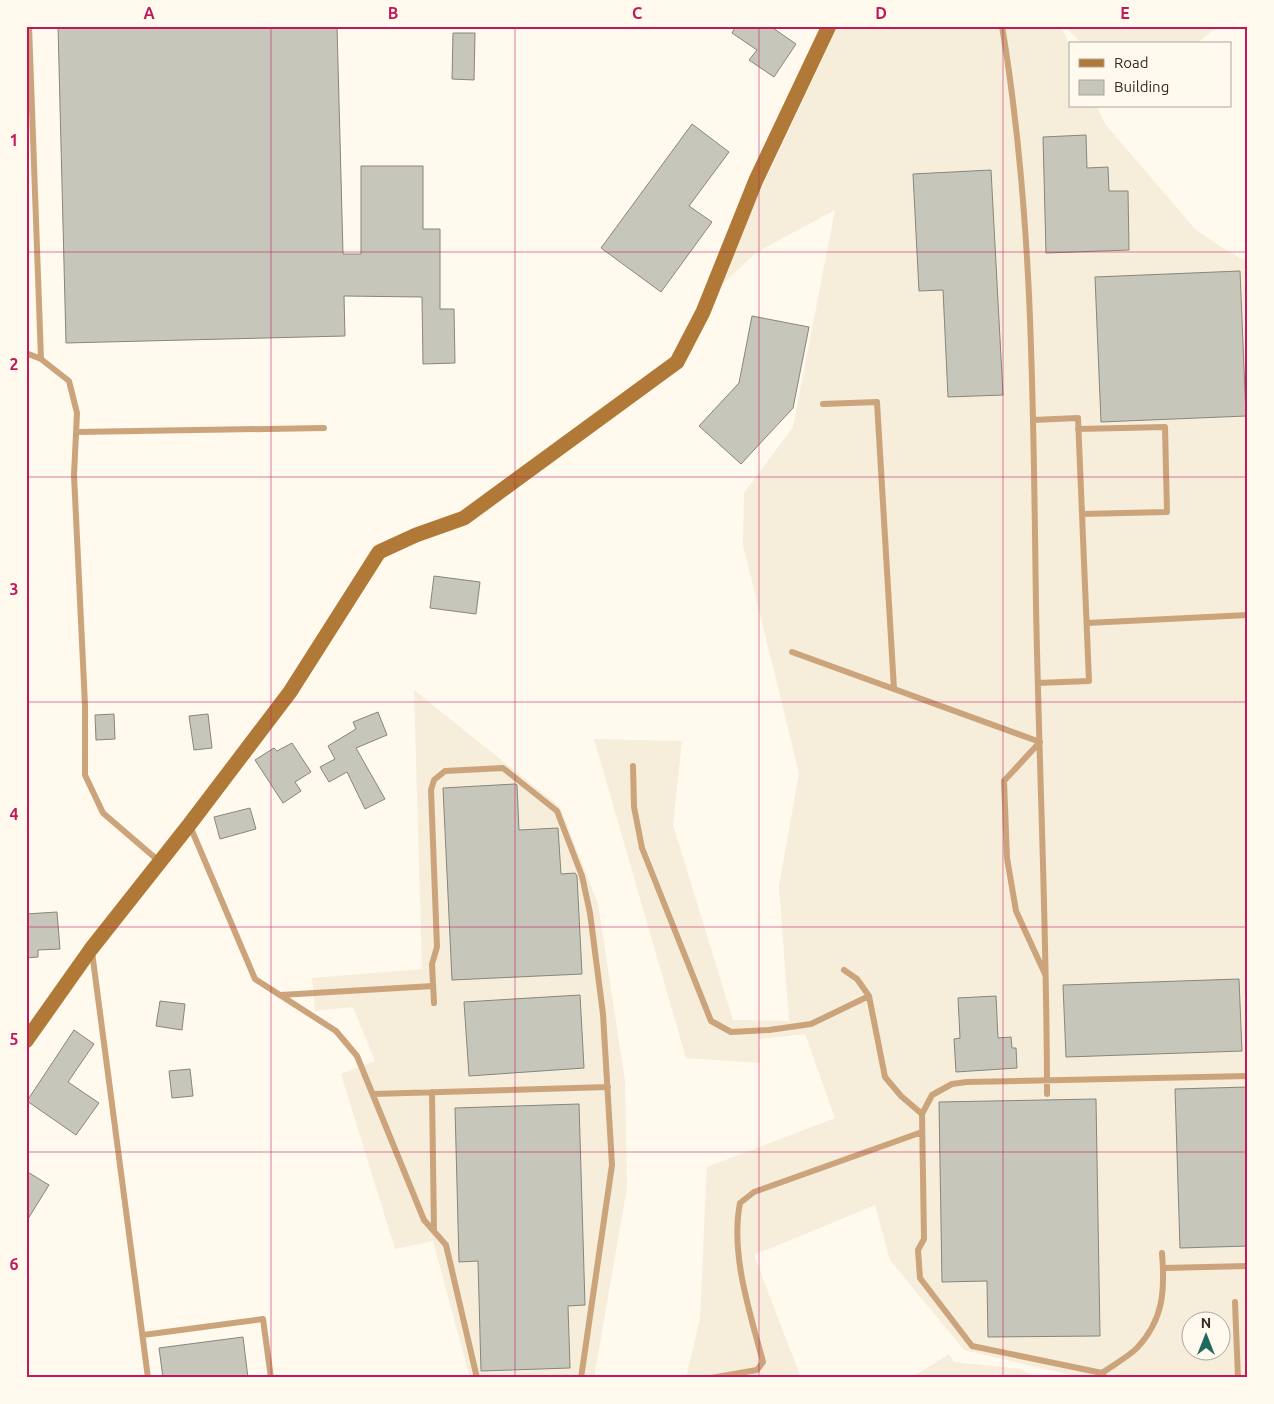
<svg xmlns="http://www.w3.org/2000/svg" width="1274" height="1404" font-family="Ubuntu,sans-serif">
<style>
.built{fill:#f6eddb;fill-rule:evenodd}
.building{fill:#c6c6ba;stroke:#86867b}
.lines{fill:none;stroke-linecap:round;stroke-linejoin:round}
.lane{stroke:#cba47c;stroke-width:6}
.secondary{stroke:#b17938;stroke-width:15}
.grid{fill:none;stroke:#c2185b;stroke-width:1;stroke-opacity:0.55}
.neatline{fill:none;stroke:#c2185b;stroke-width:2}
.grid-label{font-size:16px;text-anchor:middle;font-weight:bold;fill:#c2185b}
</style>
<rect width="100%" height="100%" fill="#fff9ee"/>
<path class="built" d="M 838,26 L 1061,26 L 1070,46 L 1070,106 L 1097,106 L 1105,124 L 1195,229 L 1227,251 L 1248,262 L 1248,1378 L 1084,1378 L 964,1350 L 890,1260 L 875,1205 L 754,1255 L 801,1378 L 686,1378 L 700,1319 L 707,1167 L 835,1118 L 805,1034 L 759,1039 L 760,1063 L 686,1058 L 594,739 L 682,741 L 673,825 L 733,1020 L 789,1021 L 779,886 L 799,773 L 743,545 L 744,493 L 793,427 L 835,210 L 757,252 L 720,286 L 757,198 ZM 1192,1322 L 1222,1322 L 1222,1352 L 1192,1352 Z
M 1065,26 L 1218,26 L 1200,41 L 1181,44 L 1082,44 Z
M 414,690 L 560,807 L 598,904 L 625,1081 L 627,1187 L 594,1378 L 470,1378 L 433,1241 L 395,1249 L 341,1074 L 375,1061 L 353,1007 L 315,1011 L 312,978 L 422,969 Z
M 949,1354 L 954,1362 L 1020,1369 L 1037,1378 L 911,1378 Z"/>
<path class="building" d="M 58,26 L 337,26 L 343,254 L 361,254 L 361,166 L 423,166 L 423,229 L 440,229 L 440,309 L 454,309 L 455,363 L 423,364 L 422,297 L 344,296 L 345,336 L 66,343 Z
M 736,26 L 770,26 L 796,44 L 774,77 L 749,60 L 757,50 L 732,33 Z
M 453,33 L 475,33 L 474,80 L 452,79 Z
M 692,124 L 729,152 L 689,206 L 712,222 L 661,292 L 601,248 Z
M 1086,135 L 1087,168 L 1108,167 L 1109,191 L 1128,191 L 1129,250 L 1046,253 L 1043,137 Z
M 991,170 L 1003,395 L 948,397 L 943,290 L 919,291 L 913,174 Z
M 1240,271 L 1246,416 L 1101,422 L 1095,277 Z
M 752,316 L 809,327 L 793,408 L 741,464 L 699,426 L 739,383 Z
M 434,576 L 480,582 L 476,614 L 430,608 Z
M 378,712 L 387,735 L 356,748 L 385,799 L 365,809 L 347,772 L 329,782 L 320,767 L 335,759 L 328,746 L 356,729 L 353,722 Z
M 114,714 L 115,739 L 96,740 L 95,715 Z
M 208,714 L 212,748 L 194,750 L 189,716 Z
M 292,743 L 311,772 L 295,782 L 301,791 L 283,803 L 255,760 L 274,748 L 277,751 Z
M 515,784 L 517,785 L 519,830 L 558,828 L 561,874 L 575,873 L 577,876 L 582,974 L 452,980 L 443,788 Z
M 250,808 L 256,829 L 220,839 L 214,817 Z
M 57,912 L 60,949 L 38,950 L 38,957 L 26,958 L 26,914 Z
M 1239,979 L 1242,1051 L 1066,1057 L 1063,985 Z
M 580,995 L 584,1068 L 469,1076 L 464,1002 Z
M 996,996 L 998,1038 L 1011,1037 L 1012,1048 L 1016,1048 L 1017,1068 L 956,1072 L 954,1039 L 960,1038 L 958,998 Z
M 160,1001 L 185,1004 L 182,1030 L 156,1026 Z
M 74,1030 L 94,1044 L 68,1082 L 99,1103 L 76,1135 L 27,1101 Z
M 190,1069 L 193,1096 L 172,1098 L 169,1071 Z
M 1248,1087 L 1248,1246 L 1180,1248 L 1175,1089 Z
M 1096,1099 L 1100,1336 L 988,1337 L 987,1281 L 942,1282 L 939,1102 Z
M 579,1104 L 585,1305 L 568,1306 L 570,1368 L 481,1371 L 478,1261 L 459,1262 L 455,1108 Z
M 26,1171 L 49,1185 L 26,1222 Z
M 243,1337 L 248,1378 L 163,1378 L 159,1348 Z"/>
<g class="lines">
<path class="lane" d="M 29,26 L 41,359
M 1002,26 C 1034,217 1033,412 1036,605 C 1039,768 1047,931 1047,1094
M 26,353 L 41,359 L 69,381 L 77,413 L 74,475 L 85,705 L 85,775 L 103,813 L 160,862
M 823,404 L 877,402 L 894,689
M 1033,420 L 1078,418 L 1089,681 L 1038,683
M 1078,429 L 1165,427 L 1167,512 L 1082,514
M 76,432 L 324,428
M 1087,623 L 1248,615
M 792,652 L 1040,742 L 1004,781 L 1007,858 L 1016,911 L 1045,974
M 633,766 L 634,807 L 642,848 L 711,1021 L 731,1032 L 769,1030 L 811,1024 L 869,996
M 190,826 L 255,979 L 336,1031 L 357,1056 L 424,1220 L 446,1245 L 477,1378
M 92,952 L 148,1378
M 844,970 L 857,979 L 869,996 L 885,1077 L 901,1096 L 922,1114
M 280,995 L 433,986
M 434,1003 L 432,964 L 437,947 L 431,790 L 434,780 L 445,771 L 503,768 L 557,811 L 582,876 L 590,913 L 603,1014 L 612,1165 L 581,1378
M 432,1092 L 434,1231
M 373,1094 L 608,1087
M 1164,1268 L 1248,1266
M 1235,1302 L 1238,1378
M 143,1335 L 263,1319 L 271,1378
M 1102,1373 C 1113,1365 1128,1357 1137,1348 C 1164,1319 1165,1290 1162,1253
M 711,1378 L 757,1370 L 763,1362 C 750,1313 730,1253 740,1203 L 754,1192 L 922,1132
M 1105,1378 L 1102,1373 L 972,1346 L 920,1278 L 918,1250 L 924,1239 L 922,1114 L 932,1095 L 952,1084 L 967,1082 L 1248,1076"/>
<path class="secondary" d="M 26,1041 L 91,949 L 189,825 L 290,692 L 379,552 L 416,535 L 464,518 L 677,362 L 703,312 L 756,180 L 829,26"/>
</g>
<path class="grid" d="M 271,26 L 271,1378M 515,26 L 515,1378M 759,26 L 759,1378M 1003,26 L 1003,1378M 26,252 L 1248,252M 26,477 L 1248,477M 26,702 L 1248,702M 26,927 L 1248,927M 26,1152 L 1248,1152"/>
<rect width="1274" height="1404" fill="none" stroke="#fff9ee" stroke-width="55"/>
<rect x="1069" y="42" width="162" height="65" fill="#fff9ee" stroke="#aba79f"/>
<rect x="1079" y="59" width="25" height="8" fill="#b17938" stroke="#aba79f"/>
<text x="1114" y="68" font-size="15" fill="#2e2c28">Road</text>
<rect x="1079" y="80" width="25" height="15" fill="#c6c6ba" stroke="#aba79f"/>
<text x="1114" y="92" font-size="15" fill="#2e2c28">Building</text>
<g transform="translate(1206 1336)"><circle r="24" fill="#fff9ee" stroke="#aba79f"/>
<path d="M0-4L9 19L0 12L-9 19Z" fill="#21695f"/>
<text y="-8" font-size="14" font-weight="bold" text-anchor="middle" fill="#2e2c28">N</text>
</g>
<rect x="28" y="28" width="1218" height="1348" class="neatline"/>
<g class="grid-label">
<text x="149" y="19">A</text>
<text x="393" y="19">B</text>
<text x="637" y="19">C</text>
<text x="881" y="19">D</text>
<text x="1125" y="19">E</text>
<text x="14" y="146">1</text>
<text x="14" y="370">2</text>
<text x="14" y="595">3</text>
<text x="14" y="820">4</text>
<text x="14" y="1045">5</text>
<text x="14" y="1270">6</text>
</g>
</svg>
